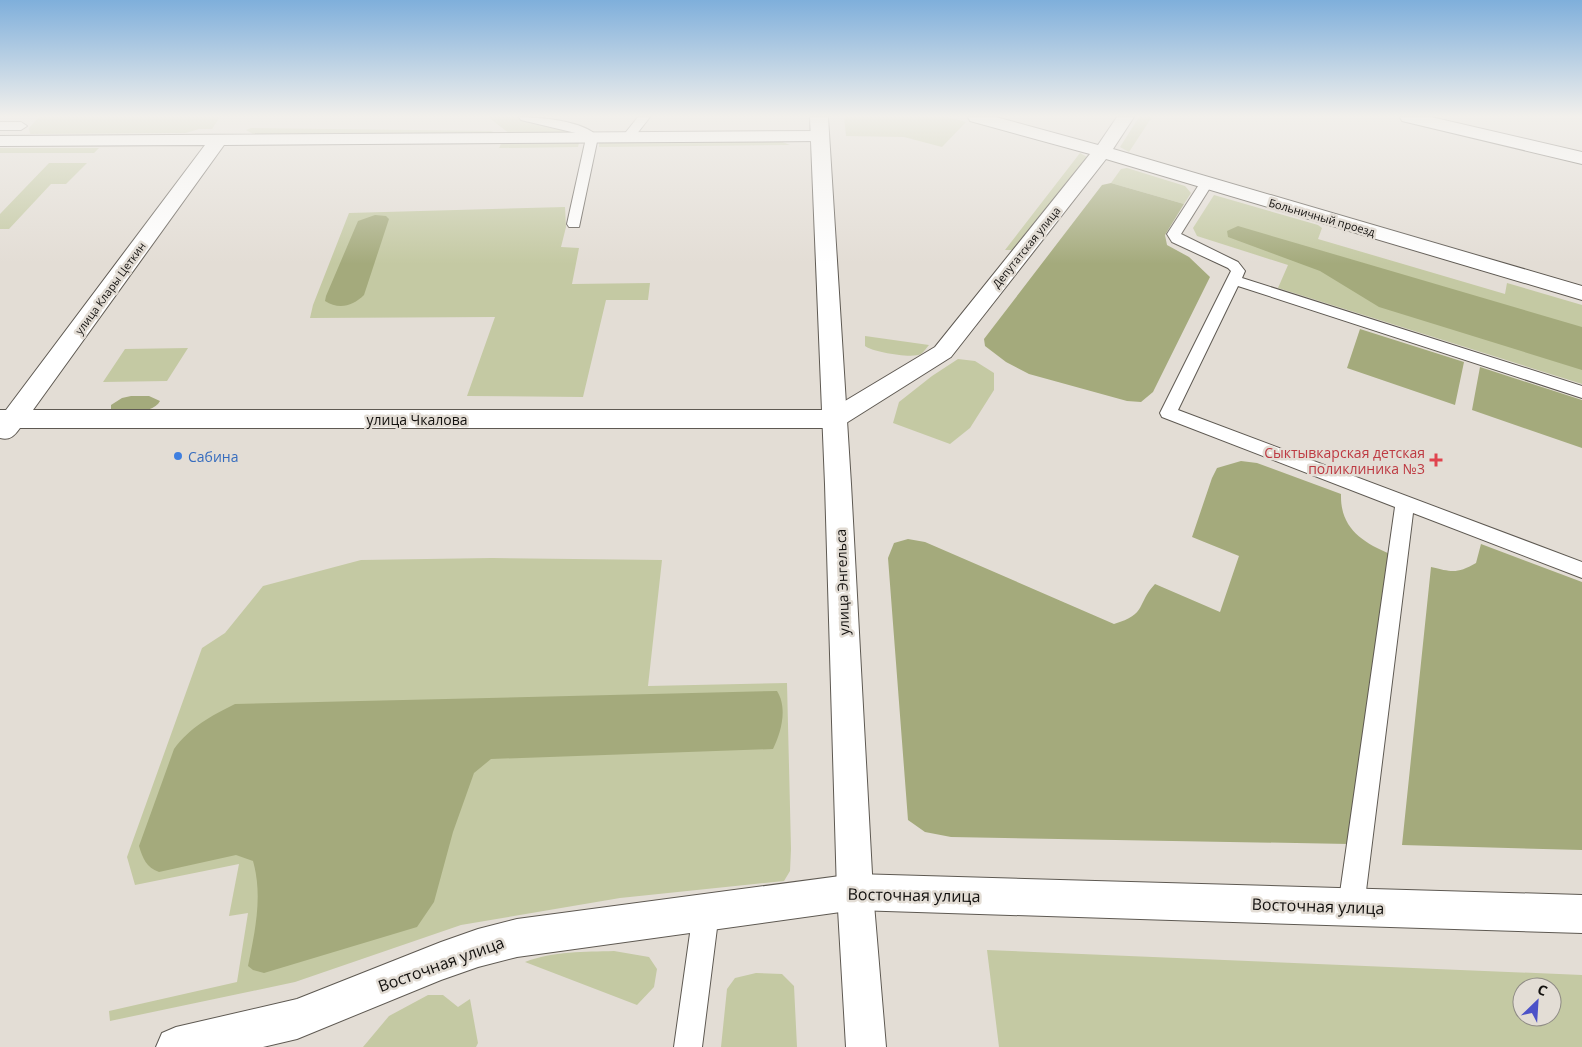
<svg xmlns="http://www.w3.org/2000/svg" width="1582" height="1047" font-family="'Open Sans',sans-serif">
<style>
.green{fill:#c4c9a3;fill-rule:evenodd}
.forest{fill:#a4aa7c}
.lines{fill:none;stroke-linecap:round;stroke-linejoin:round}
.service-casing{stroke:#5e5952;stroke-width:2}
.minor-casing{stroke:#5e5952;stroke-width:2}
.tertiary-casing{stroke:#5e5952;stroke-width:2}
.service{fill:#fff;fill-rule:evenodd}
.minor{fill:#fff;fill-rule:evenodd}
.tertiary{fill:#fff;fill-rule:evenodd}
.shop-dot{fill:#3f7fe0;stroke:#e3ddd5;stroke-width:2}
.health-dot{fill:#e0444e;stroke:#e3ddd5;stroke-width:2}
.labels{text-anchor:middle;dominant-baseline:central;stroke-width:5;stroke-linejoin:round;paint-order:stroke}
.far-street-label{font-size:11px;fill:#12100e;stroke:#e3ddd5}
.street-label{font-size:14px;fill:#12100e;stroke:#e3ddd5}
.health-label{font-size:14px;fill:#be3a42;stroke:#e3ddd5;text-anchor:end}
.shop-label{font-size:14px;fill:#366cbe;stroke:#e3ddd5;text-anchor:start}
.near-street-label{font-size:16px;fill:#12100e;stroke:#e3ddd5}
</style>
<rect width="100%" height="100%" fill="#e3ddd5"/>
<path class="green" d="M 39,117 L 220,117 L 212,129 L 199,129 L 186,133 L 30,134 L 29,128 Z
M 488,117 L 518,117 L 529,123 L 570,132 L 565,134 L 510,134 Z
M 844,117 L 948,117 L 966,122 L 942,147 L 904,137 L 846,136 Z
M 1139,117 L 1152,117 L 1129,152 L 1120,147 Z
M 251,128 L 491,131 L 496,133 L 253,134 L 246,130 Z
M 780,141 L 790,145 L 599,147 L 599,143 L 601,143 Z
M 579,143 L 578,147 L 499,148 L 501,144 Z
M 0,148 L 99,148 L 94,153 L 0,153 Z
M 1080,153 L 1089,158 L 1014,250 L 1005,250 Z
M 49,163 L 87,163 L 66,184 L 51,184 L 9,229 L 0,229 L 0,214 Z
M 1127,168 L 1185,186 L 1191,193 L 1184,204 L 1111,183 L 1121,169 Z
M 1214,195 L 1318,225 L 1322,228 L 1318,239 L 1505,294 L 1507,283 L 1582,305 L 1582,384 L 1278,288 L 1288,265 L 1197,236 L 1193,228 Z
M 565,207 L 566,227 L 561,247 L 579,248 L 572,284 L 650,283 L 648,300 L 606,300 L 583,397 L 467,396 L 495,317 L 310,318 L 313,305 L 349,213 Z
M 865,336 L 929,345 C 927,347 924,352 921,354 C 913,359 872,352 865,346 Z
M 188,348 L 167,381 L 103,382 L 125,349 Z
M 958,359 L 975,361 L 994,373 L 994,390 L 970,428 L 950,444 L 893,423 L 899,402 L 932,376 Z
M 492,558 L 662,560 L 648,686 L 787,683 L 791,849 L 790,871 L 784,881 L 620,898 L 461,925 L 295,982 L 110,1021 L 109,1011 L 237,982 L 248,913 L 229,916 L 239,864 L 135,885 L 127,857 L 202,648 L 225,633 L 263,586 L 361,560 Z
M 987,950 L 1582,975 L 1582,1047 L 999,1047 ZM 1522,987 L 1552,987 L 1552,1017 L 1522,1017 Z
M 614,951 L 649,957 L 657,969 L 654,987 L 637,1005 L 525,962 C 553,951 585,952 614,951 Z
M 756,973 L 782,974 L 794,986 L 797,1047 L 721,1047 L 727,989 L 735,978 Z
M 428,995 L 443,995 L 458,1007 L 470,999 L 478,1043 L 476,1047 L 363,1047 L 389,1016 Z"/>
<path class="forest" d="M 1111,183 L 1184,204 L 1165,235 L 1167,245 L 1189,257 L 1210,277 L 1153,392 L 1141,402 L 1127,401 L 1029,374 L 1006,362 L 985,346 L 984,339 L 1102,185 Z
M 375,215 L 386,216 L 389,219 L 364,295 C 353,306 339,310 325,301 L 326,296 L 358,221 Z
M 1238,226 L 1582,327 L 1582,370 L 1379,307 L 1320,271 L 1228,237 L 1227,231 Z
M 1360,329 L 1464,362 L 1455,405 L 1347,368 Z
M 1480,367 L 1582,400 L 1582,448 L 1472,410 Z
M 131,396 L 149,396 L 160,401 C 154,414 123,414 111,409 L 111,405 L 122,398 Z
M 1241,461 L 1257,463 L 1341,494 C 1340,528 1362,542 1390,554 L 1349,844 L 951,837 L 925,832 L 908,820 L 888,558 L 894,543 L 908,539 L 925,542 L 1114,624 C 1148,614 1136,604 1155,584 L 1220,612 L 1239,556 L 1192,537 L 1212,478 L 1217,468 Z
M 1481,544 L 1582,582 L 1582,850 L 1402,845 L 1431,567 C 1452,572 1457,574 1476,563 Z
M 777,691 C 788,708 781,733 773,749 L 491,759 L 474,773 L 453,832 L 434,902 L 417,927 L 264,973 L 253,970 L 248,966 C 255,931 263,896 253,861 L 236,855 L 159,872 C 146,867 143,859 139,846 L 174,749 C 190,727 211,716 235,704 Z"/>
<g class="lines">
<defs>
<path id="service" d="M 519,117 C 540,117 585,121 598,137 L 579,227 L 569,227 L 567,224 L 586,138 L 580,134 L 521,120 Z
M 638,117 L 650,117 L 632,140 L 624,140 L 622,137 Z
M 0,122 L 21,122 L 27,126 L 21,130 L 0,130 Z
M 1207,179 L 1213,183 L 1181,234 L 1238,262 L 1245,271 L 1242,278 L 1582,386 L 1582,398 L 1238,286 L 1178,410 L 1582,562 L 1582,578 L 1413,513 L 1364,907 L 1360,916 L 1351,920 L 1342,916 L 1338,907 L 1395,507 L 1162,417 L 1160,413 L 1231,271 L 1228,268 L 1172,242 L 1167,234 L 1202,180 Z
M 706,899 L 715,903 L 719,912 L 702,1047 L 674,1047 L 693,912 L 697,903 Z"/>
<path id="minor" d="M 968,117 L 996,117 L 1098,145 L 1117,117 L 1134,117 L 1113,149 L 1582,286 L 1582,300 L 1106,159 L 951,357 L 843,425 L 834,428 L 20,428 C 15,435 10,441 0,438 L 0,410 L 6,410 L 205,145 L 0,146 L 0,136 L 820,131 L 826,132 L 829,136 L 826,140 L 820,141 L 224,145 L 33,410 L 830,410 L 935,347 L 1090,154 L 970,121 Z
M 1400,117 L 1431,117 L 1582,152 L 1582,164 L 1402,121 Z
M 855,874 L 1582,895 L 1582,933 L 855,910 L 517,957 L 478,967 L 441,980 L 297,1039 L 263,1047 L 156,1047 L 162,1033 L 176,1027 L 297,999 L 441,942 L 478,929 L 517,919 Z"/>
<path id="tertiary" d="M 810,117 L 828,117 L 851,484 L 873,892 L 886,1047 L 846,1047 L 837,892 L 825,484 Z"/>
</defs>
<use href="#service" class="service-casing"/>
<use href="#minor" class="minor-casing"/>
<use href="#tertiary" class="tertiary-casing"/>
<use href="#service" class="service"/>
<use href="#minor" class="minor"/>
<use href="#tertiary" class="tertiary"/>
</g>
<linearGradient id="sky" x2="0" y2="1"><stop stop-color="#7fafdb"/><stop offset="0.44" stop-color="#f2f0ec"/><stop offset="1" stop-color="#f2f0ec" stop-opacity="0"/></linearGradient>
<rect width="1582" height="264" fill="url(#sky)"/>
<circle class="shop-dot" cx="178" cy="456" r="5"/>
<path class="health-dot" d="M1433.5 452.5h5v5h5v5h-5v5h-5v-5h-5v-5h5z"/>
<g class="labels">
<g class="far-street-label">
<text transform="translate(1322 217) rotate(16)">Больничный проезд</text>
<text transform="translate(1026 247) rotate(-51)">Депутатская улица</text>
<text transform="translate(110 288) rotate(-54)">улица Клары Цеткин</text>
</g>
<g class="street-label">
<text x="417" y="419">улица Чкалова</text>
<text transform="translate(842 582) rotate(-92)">улица Энгельса</text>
</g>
<g class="health-label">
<text x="1425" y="452">Сыктывкарская детская<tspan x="1425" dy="16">поликлиника №3</tspan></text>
</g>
<g class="shop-label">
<text x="188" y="456">Сабина</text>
</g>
<g class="near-street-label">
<text transform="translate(914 895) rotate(1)">Восточная улица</text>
<text transform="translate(1318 906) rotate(2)">Восточная улица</text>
<text transform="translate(441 964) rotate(-20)">Восточная улица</text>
</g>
</g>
<g transform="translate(1537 1002) rotate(25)"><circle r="24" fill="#e3ddd5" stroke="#8f8b85"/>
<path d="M0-4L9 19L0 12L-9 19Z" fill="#4c52c8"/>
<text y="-8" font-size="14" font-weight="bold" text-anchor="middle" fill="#12100e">С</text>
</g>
</svg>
